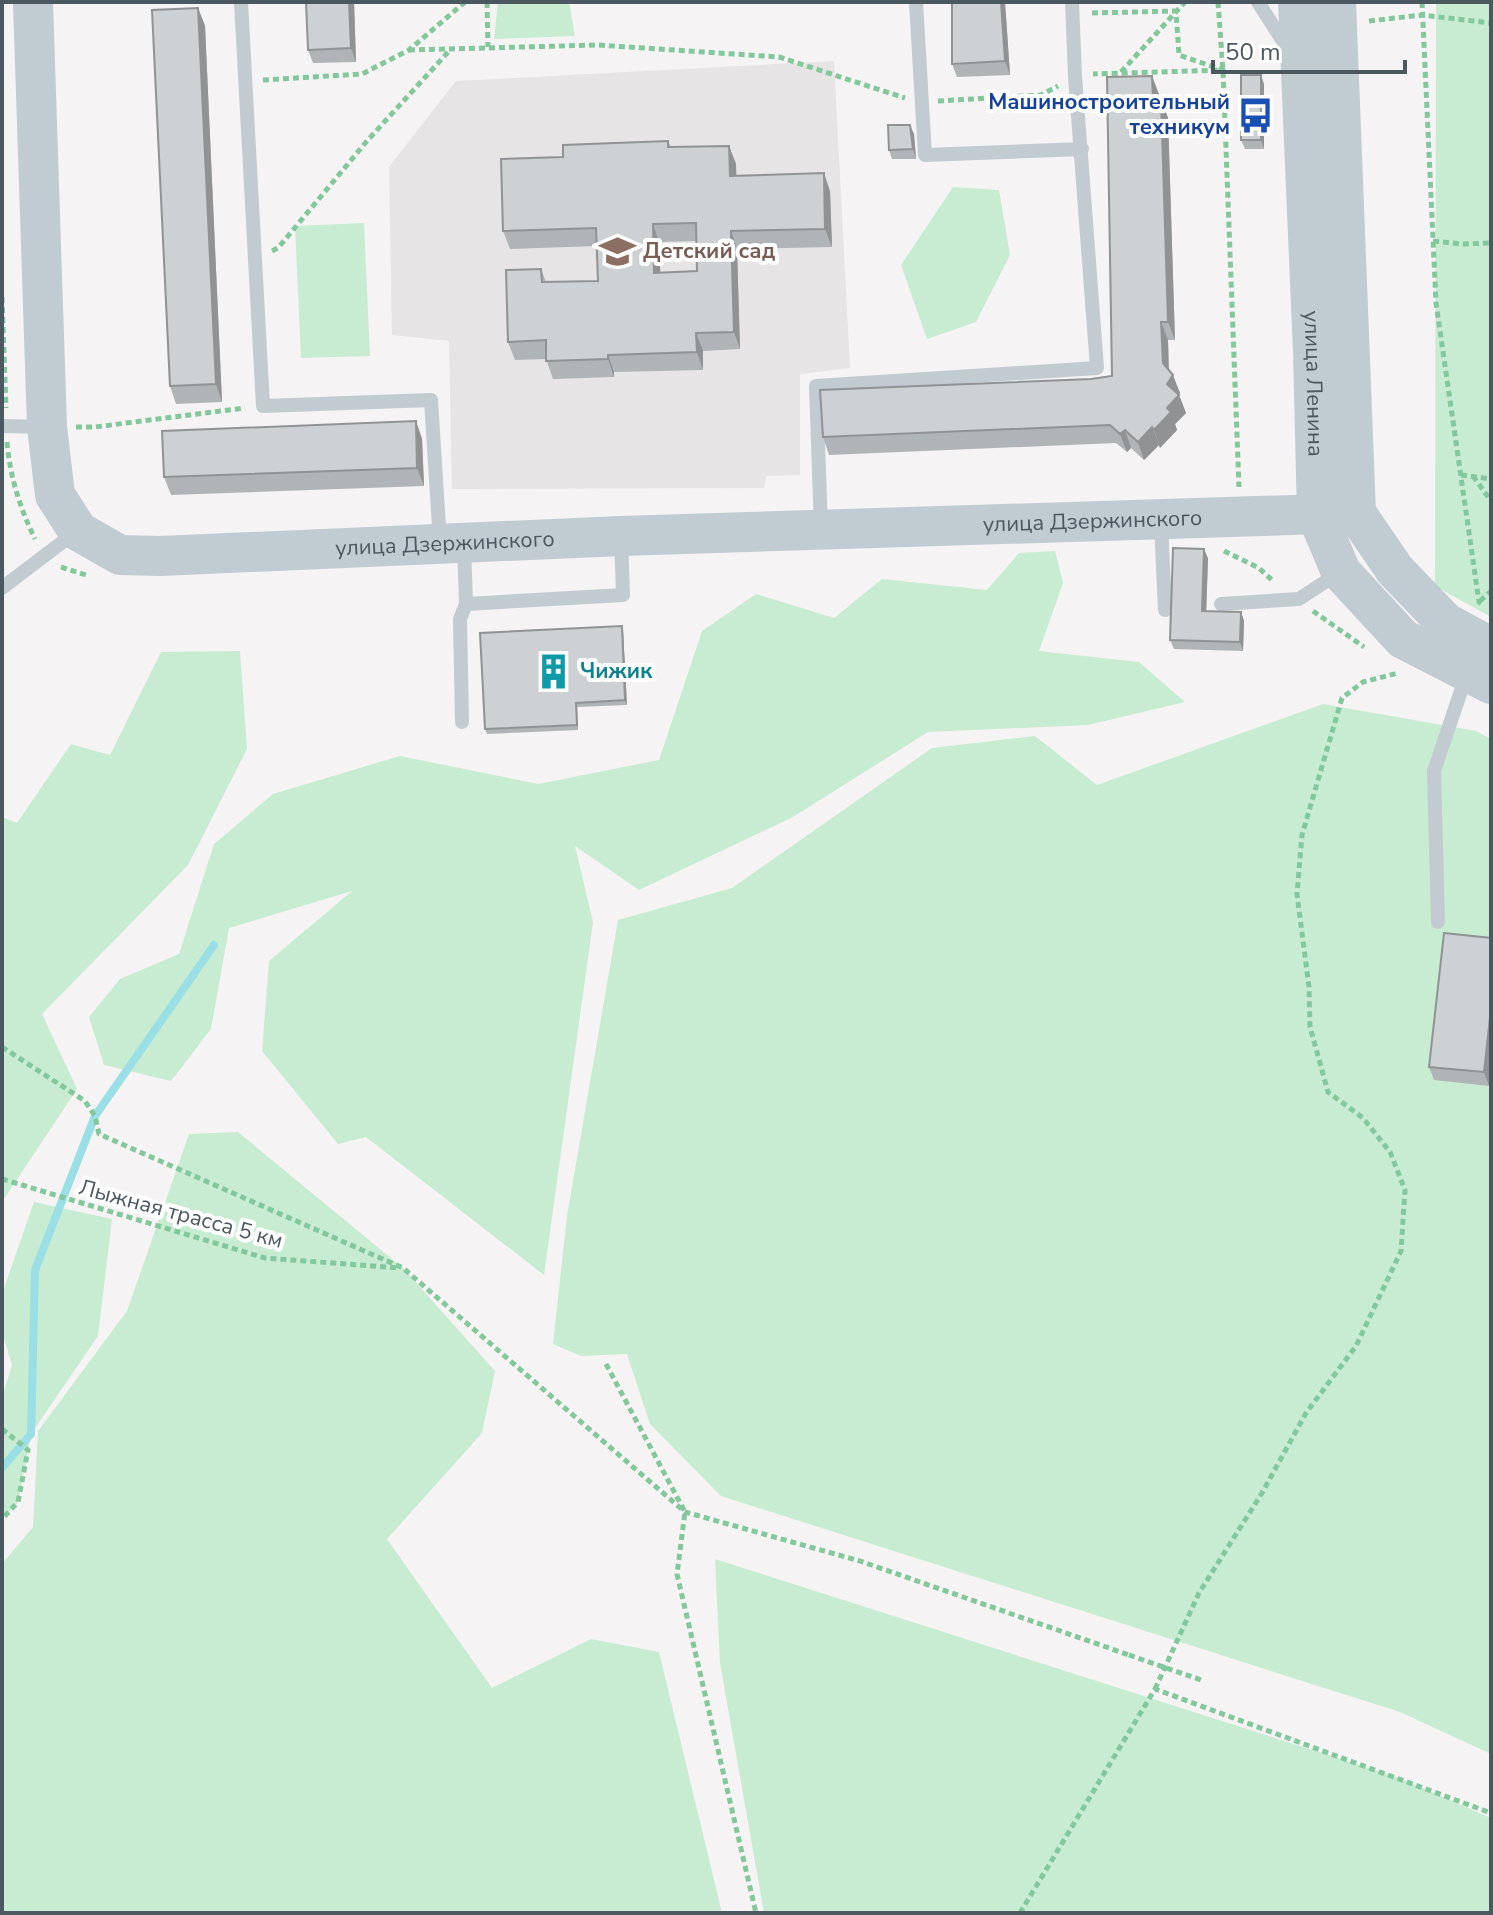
<svg xmlns="http://www.w3.org/2000/svg" width="1493" height="1915" font-family="'Nunito Sans',sans-serif">
<style>
.education{fill:#e6e4e5}
.green{fill:#c8ecd1}
.lines{fill:none;stroke-linecap:round;stroke-linejoin:round}
.stream{stroke:#99dfe5;stroke-width:8}
.path{stroke:#83c79d;stroke-width:5;stroke-dasharray:6 4;stroke-linecap:butt}
.lane{stroke:#c2cbd0;stroke-width:14}
.secondary{stroke:#c1cbd2;stroke-width:40}
.path-bridge{stroke:#83c79d;stroke-width:5;stroke-dasharray:6 4;stroke-linecap:butt}
.wall{fill:#b0b4b6;fill-rule:evenodd}
.shaded-wall{fill:#909294}
.building{fill:#cdd1d4;stroke:#909294;stroke-width:2;fill-rule:evenodd}
.labels{text-anchor:middle;dominant-baseline:central;stroke-width:8;stroke-linejoin:round;paint-order:stroke}
.transit-label{font-size:22px;font-weight:bold;fill:#164399;stroke:#fff;text-anchor:end}
.education-label{font-size:22px;font-weight:bold;fill:#785e54;stroke:#fff;text-anchor:start}
.street-label{font-size:22px;fill:#4c585f;stroke:#fff}
.culture-label{font-size:22px;font-weight:bold;fill:#0d838f;stroke:#fff;text-anchor:start}
</style>
<rect width="100%" height="100%" fill="#f5f3f3"/>
<path class="education" d="M 834,61 L 850,368 L 800,374 L 800,475 L 766,476 L 764,488 L 452,489 L 449,341 L 392,335 L 389,167 L 456,81 Z"/>
<path class="green" d="M 498,2 L 569,2 L 575,36 L 494,39 Z
M 1436,2 L 1491,2 L 1491,617 L 1435,586 Z
M 953,187 L 999,190 L 1010,255 L 976,322 L 927,339 L 901,265 Z
M 364,223 L 370,356 L 301,358 L 295,226 Z
M 1055,551 L 1063,583 L 1039,651 L 1139,662 L 1185,702 L 1088,725 L 928,732 L 793,817 L 639,890 L 575,846 L 593,922 L 544,1275 L 366,1137 L 338,1144 L 262,1051 L 269,961 L 352,891 L 229,928 L 211,1029 L 171,1081 L 104,1065 L 89,1017 L 120,979 L 179,954 L 214,844 L 273,794 L 400,756 L 538,784 L 659,760 L 702,631 L 756,594 L 834,618 L 882,579 L 987,590 L 1019,553 Z
M 240,651 L 247,749 L 188,865 L 42,1014 L 77,1089 L 2,1202 L 2,817 L 17,823 L 71,744 L 110,755 L 161,652 Z
M 1323,704 L 1476,731 L 1491,739 L 1491,1754 L 1400,1712 L 721,1496 L 650,1424 L 627,1354 L 581,1356 L 553,1344 L 567,1216 L 618,920 L 732,888 L 932,748 L 1035,736 L 1097,785 Z
M 238,1132 L 403,1268 L 495,1371 L 482,1433 L 387,1539 L 492,1688 L 591,1639 L 659,1652 L 722,1913 L 2,1913 L 2,1564 L 33,1527 L 38,1431 L 127,1311 L 189,1134 Z
M 34,1202 L 112,1219 L 98,1336 L 31,1434 L 18,1502 L 2,1519 L 2,1397 L 12,1365 L 2,1332 L 2,1294 Z
M 715,1559 L 1397,1777 L 1491,1818 L 1491,1913 L 764,1913 L 720,1663 Z"/>
<g class="lines">
<path class="stream" d="M 2,1468 L 31,1434 L 35,1270 L 95,1116 L 214,945"/>
<path class="path" d="M 487,2 L 488,47
M 1218,2 L 1223,70 L 1239,487
M 1422,2 L 1436,303 L 1479,602 L 1483,605
M 1092,13 L 1176,11 L 1179,55 L 1223,70 L 1093,74
M 1369,21 L 1422,15 L 1491,23
M 409,50 L 598,45 L 779,57 L 905,98
M 1121,72 L 1185,2
M 263,80 L 362,74 L 409,50 L 465,2
M 938,101 L 1041,95 L 1058,86
M 1433,241 L 1462,244 L 1491,243
M 272,251 L 278,248 L 367,141 L 450,50
M 2,297 L 6,408
M 76,427 L 95,427 L 245,408
M 7,442 C 10,477 20,508 35,539
M 1461,475 L 1491,479
M 1473,476 L 1491,501
M 1224,551 L 1259,568 L 1273,581
M 61,567 L 86,575
M 1480,601 L 1491,591
M 1313,611 L 1364,647
M 2,1047 L 85,1101 L 95,1116 L 99,1134 L 403,1268 L 685,1512 L 860,1561 L 1129,1655
M 2,1179 L 265,1258 L 399,1268
M 606,1364 L 685,1512 L 677,1574 L 756,1913
M 2,1429 L 28,1450 L 18,1502 L 2,1519
M 1155,1689 L 1199,1593 L 1262,1493 L 1306,1413 L 1356,1346 L 1401,1251 L 1405,1190 L 1390,1152 L 1363,1118 L 1328,1092 L 1310,1027 L 1309,987 L 1297,894 L 1302,835 L 1342,698 L 1363,682 L 1398,673
M 1020,1913 L 1155,1689 L 1491,1813"/>
<path class="lane" d="M 241,2 L 263,406 L 431,400 L 440,543
M 916,2 L 925,155 L 1082,149
M 1258,2 L 1288,49
M 2,426 L 46,427
M 1161,523 L 1165,610
M 821,529 L 816,386 L 1097,368 L 1075,76 L 1072,2
M 464,545 L 466,604 L 623,595 L 621,537
M 2,588 L 77,531
M 1221,604 L 1299,599 L 1340,572
M 462,722 L 460,619 L 466,604
M 1438,922 L 1434,771 L 1466,676"/>
<g class="secondary">
<path id="s1" d="M 33,2 L 47,427 L 55,495 L 78,531 L 120,555 L 160,556 L 621,536 L 1356,513"/>
<path id="s2" d="M 1298,2 L 1313,351 L 1317,515 L 1341,572 L 1403,639 L 1491,684"/>
<path d="M 1336,2 L 1356,513 L 1395,570 L 1446,623 L 1491,647"/>
</g>
<path class="path-bridge" d="M 1129,1655 L 1201,1680"/>
</g>
<path class="wall" d="M 354,2 L 356,62 L 313,63 L 308,50 Z
M 1005,2 L 1010,75 L 957,77 L 952,64 Z
M 198,8 L 205,26 L 222,402 L 176,404 L 170,386 Z
M 1264,84 L 1264,149 L 1245,149 L 1241,140 Z
M 1159,94 L 1159,100 L 1161,100 L 1168,118 L 1175,340 L 1168,340 L 1169,370 L 1180,393 L 1179,395 L 1186,413 L 1175,424 L 1177,430 L 1160,448 L 1159,445 L 1144,460 L 1131,448 L 1127,452 L 1116,443 L 829,455 L 823,437 L 1091,379 L 1112,376 Z
M 914,134 L 916,159 L 892,159 L 889,150 Z
M 668,141 L 671,147 L 729,146 L 736,164 L 736,176 L 830,191 L 832,247 L 737,249 L 740,349 L 703,351 L 703,370 L 614,372 L 614,377 L 553,379 L 546,359 L 515,360 L 508,342 L 541,269 L 546,282 L 598,281 L 597,246 L 510,249 L 503,231 L 563,157 ZM 697,241 L 697,271 L 660,272 L 659,242 Z
M 416,421 L 422,439 L 424,486 L 171,495 L 164,477 Z
M 1208,558 L 1206,611 L 1241,612 L 1244,621 L 1243,651 L 1174,649 L 1170,640 Z
M 622,626 L 623,631 L 627,705 L 577,707 L 578,730 L 487,734 L 485,729 Z
M 1444,933 L 1489,1086 L 1434,1080 L 1429,1067 Z"/>
<path class="shaded-wall" d="M 349,2 L 354,2 L 356,62 L 351,48 Z
M 1001,2 L 1005,2 L 1010,75 L 1005,61 Z
M 198,8 L 205,26 L 222,402 L 216,384 Z
M 1261,75 L 1264,84 L 1264,149 L 1261,140 Z
M 1152,76 L 1159,94 L 1160,118 L 1153,100 Z
M 1161,100 L 1168,118 L 1175,340 L 1168,322 Z
M 910,125 L 914,134 L 916,159 L 913,149 Z
M 729,146 L 736,164 L 737,194 L 730,176 Z
M 824,173 L 830,191 L 832,247 L 825,229 Z
M 653,224 L 659,242 L 661,290 L 654,273 Z
M 731,231 L 737,249 L 740,349 L 734,332 Z
M 1161,322 L 1168,340 L 1169,381 L 1163,363 Z
M 696,333 L 703,351 L 703,370 L 697,352 Z
M 608,355 L 614,372 L 614,377 L 608,359 Z
M 1173,375 L 1180,393 L 1175,399 L 1179,395 L 1186,413 L 1175,424 L 1177,430 L 1160,448 L 1154,430 L 1167,408 L 1167,384 Z
M 416,421 L 422,439 L 424,486 L 417,468 Z
M 1152,427 L 1159,445 L 1144,460 L 1138,442 Z
M 1125,430 L 1131,448 L 1127,452 L 1120,434 Z
M 1204,549 L 1208,558 L 1206,620 L 1202,611 Z
M 1241,612 L 1244,621 L 1243,651 L 1240,642 Z
M 622,626 L 623,631 L 627,705 L 625,700 Z
M 576,703 L 577,707 L 578,730 L 577,725 Z
M 1491,1008 L 1491,1067 L 1489,1086 L 1484,1072 Z"/>
<path class="building" d="M 306,2 L 349,2 L 351,48 L 308,50 Z
M 952,2 L 1001,2 L 1005,61 L 952,64 Z
M 198,8 L 216,384 L 170,386 L 152,10 Z
M 1241,75 L 1261,75 L 1261,140 L 1241,140 Z
M 1152,76 L 1153,100 L 1161,100 L 1168,322 L 1161,322 L 1163,363 L 1173,375 L 1167,384 L 1179,395 L 1167,408 L 1171,412 L 1154,430 L 1152,427 L 1138,442 L 1125,430 L 1120,434 L 1110,425 L 823,437 L 820,390 L 1091,379 L 1112,376 L 1107,77 Z
M 888,125 L 910,125 L 913,149 L 889,150 Z
M 668,141 L 668,147 L 729,146 L 730,176 L 824,173 L 825,229 L 731,231 L 734,332 L 696,333 L 697,352 L 608,355 L 608,359 L 546,361 L 546,340 L 508,342 L 506,270 L 541,269 L 542,282 L 598,281 L 596,228 L 503,231 L 501,159 L 563,157 L 563,145 ZM 696,223 L 697,271 L 654,273 L 653,224 Z
M 416,421 L 417,468 L 164,477 L 162,431 Z
M 1173,548 L 1204,549 L 1202,611 L 1241,612 L 1240,642 L 1170,640 Z
M 622,626 L 625,700 L 576,703 L 577,725 L 485,729 L 480,633 Z
M 1444,933 L 1491,938 L 1491,1008 L 1484,1072 L 1429,1067 Z"/>
<defs>
<symbol id="bus-bare" viewBox="-9 -9 18 18"><path d="M-5-6H5V4H4V6H2V4H-2V6H-4V4H-5ZM-3.5-4V0h7V-4ZM-3.5 1.2v1.5H-2V1.2ZM2 1.2v1.5H3.5V1.2Z" fill="#1a4fb4" stroke="#fff" stroke-width="2.5" paint-order="stroke"/></symbol>
<symbol id="school-bare" viewBox="-9 -9 18 18"><path d="M0-5L7-2L0 1L-7-2ZM-4 1L0 2.5L4 1V4Q0 6-4 4Z" fill="#8d6e63" stroke="#fff" stroke-width="2.5" paint-order="stroke"/></symbol>
<symbol id="building-bare" viewBox="-9 -9 18 18"><path d="M-4-6H4V6H1V3H-1V6H-4ZM-2.5-4.3h1.7v1.8h-1.7ZM.8-4.3h1.7v1.8H.8ZM-2.5-1h1.7V.8h-1.7ZM.8-1h1.7V.8H.8Z" fill="#0f9aa8" stroke="#fff" stroke-width="2.5" paint-order="stroke"/></symbol>
</defs>
<g fill-rule="evenodd">
<use href="#bus-bare" x="1230" y="90" width="51" height="51"/>
<use href="#school-bare" x="592" y="226" width="51" height="51"/>
<use href="#building-bare" x="528" y="646" width="51" height="51"/>
</g>
<g class="labels">
<g class="transit-label">
<text x="1230" y="102">Машиностроительный<tspan x="1230" dy="25">техникум</tspan></text>
</g>
<g class="education-label">
<text x="643" y="251">Детский сад</text>
</g>
<g class="street-label">
<text stroke="none"><textPath href="#s2" startOffset="382">улица Ленина</textPath></text>
<text stroke="none"><textPath href="#s1" startOffset="1558">улица Дзержинского</textPath></text>
<text stroke="none"><textPath href="#s1" startOffset="910">улица Дзержинского</textPath></text>
<text transform="translate(181 1214) rotate(15)">Лыжная трасса 5 км</text>
</g>
<g class="culture-label">
<text x="580" y="671">Чижик</text>
</g>
</g>
<rect width="1493" height="1915" fill="none" stroke="#4c585f" stroke-width="8"/>
<path d="M1213 60v12h192v-12" fill="none" stroke="#4c585f" stroke-width="4"/>
<text x="1225" y="60" font-size="24" fill="#4c585f" stroke="#ffffff" stroke-width="6" paint-order="stroke">50 m</text>
</svg>
